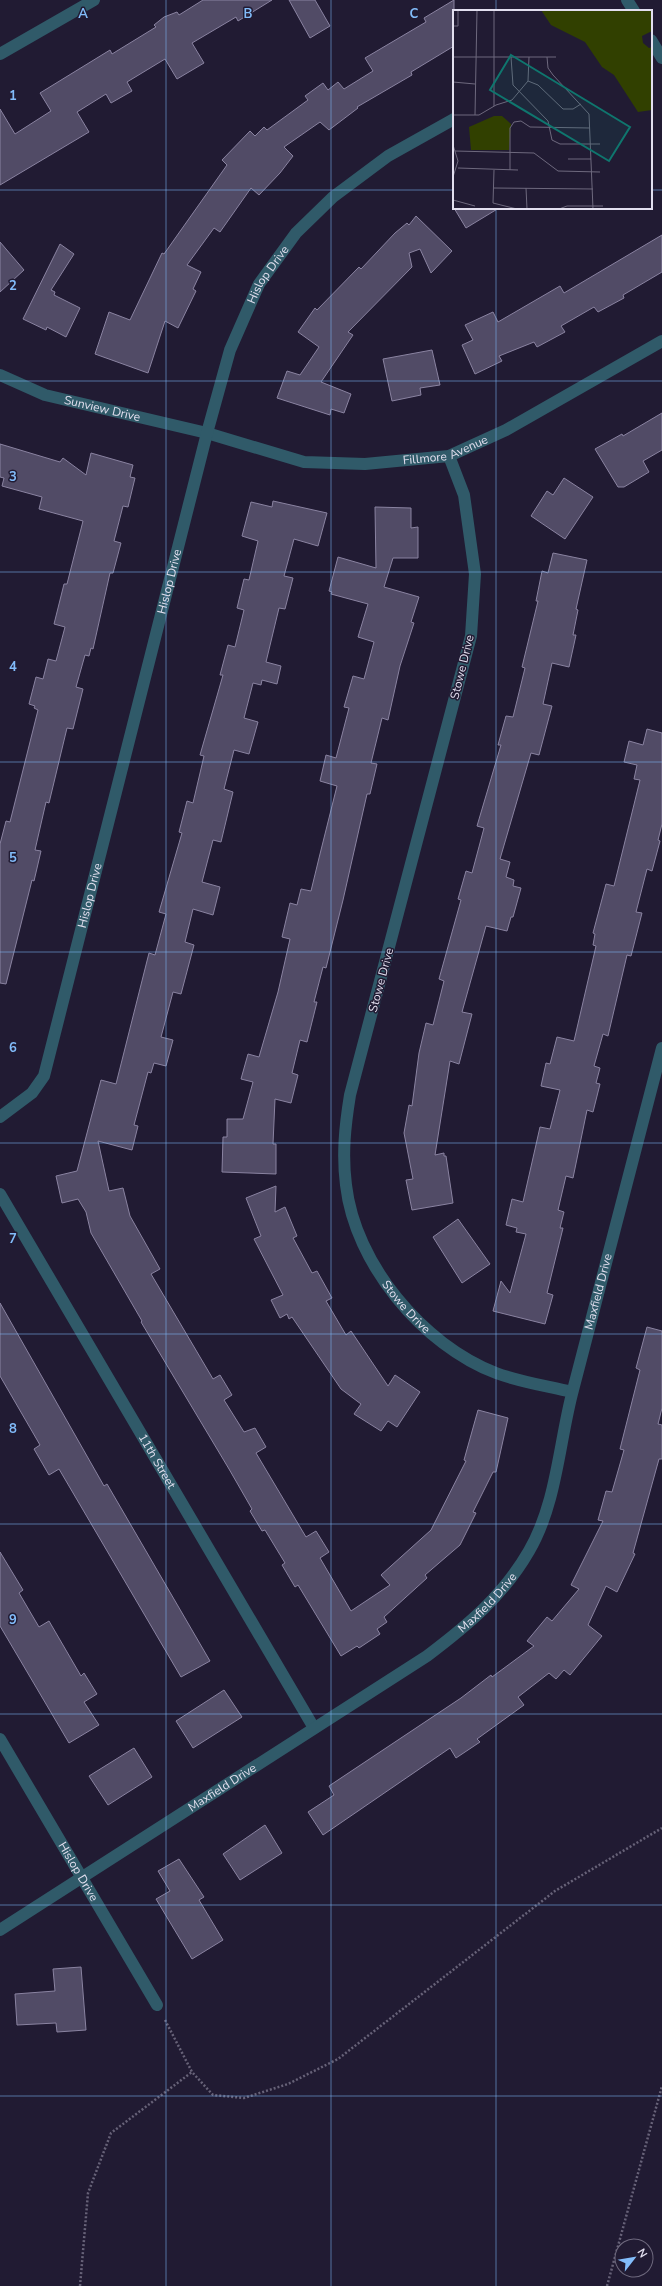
<svg xmlns="http://www.w3.org/2000/svg" width="662" height="2286" font-family="'Nunito Sans',sans-serif">
<style>
.building{fill:#514b66;stroke:#8a83a1}
.lines{fill:none;stroke-linecap:round;stroke-linejoin:round}
.path{stroke:#676278;stroke-width:2.5;stroke-dasharray:2 2;stroke-linecap:butt}
.street{stroke:#305a69;stroke-width:12}
.grid{fill:none;stroke:#82bcfa;stroke-width:1;stroke-opacity:0.55}
.labels{text-anchor:middle;dominant-baseline:central;stroke-width:3;stroke-linejoin:round;paint-order:stroke}
.street-label{font-size:12px;fill:#e2dfef;stroke:#211b33}
.inset-road{fill:none;stroke:#6e697e;stroke-width:1}
.view{fill:#0f766e;fill-opacity:0.15;stroke:#0f766e;stroke-width:2}
.inset-edge{fill:none;stroke:#e2dfef;stroke-width:2}
.grid-label{font-size:13px;text-anchor:middle;font-weight:bold;fill:#82bcfa;stroke:#211b33;stroke-width:3;stroke-linejoin:round;paint-order:stroke}
</style>
<rect width="100%" height="100%" fill="#211b33"/>
<path class="building" d="M 203,0 L 272,0 L 238,21 L 236,17 L 192,43 L 204,63 L 177,79 L 165,59 L 127,82 L 132,91 L 111,103 L 106,94 L 77,112 L 89,132 L 0,185 L 0,109 L 15,134 L 51,111 L 40,93 L 110,50 L 112,54 L 156,27 L 154,25 L 164,17 L 177,12 L 179,15 Z
M 289,0 L 315,0 L 330,26 L 310,38 Z
M 454,0 L 454,46 L 411,72 L 412,75 L 357,107 L 358,108 L 329,130 L 320,122 L 284,147 L 293,156 L 280,173 L 259,195 L 251,188 L 220,232 L 214,228 L 187,265 L 201,272 L 193,289 L 196,291 L 178,328 L 165,321 L 148,373 L 95,354 L 109,312 L 130,320 L 162,253 L 164,254 L 227,165 L 222,160 L 250,131 L 255,136 L 264,127 L 267,130 L 308,100 L 305,96 L 323,83 L 328,90 L 338,82 L 344,89 L 373,71 L 365,58 L 426,22 L 424,18 Z
M 454,208 L 499,208 L 466,228 Z
M 416,216 L 452,251 L 431,273 L 420,249 L 409,253 L 412,267 L 348,332 L 353,335 L 321,382 L 351,394 L 344,413 L 331,409 L 330,415 L 277,398 L 287,371 L 300,375 L 319,347 L 298,332 L 315,308 L 317,310 L 359,267 L 361,269 L 395,233 L 407,223 L 409,225 Z
M 662,235 L 662,272 L 623,295 L 624,298 L 598,312 L 594,307 L 561,326 L 565,332 L 537,347 L 534,342 L 499,356 L 502,361 L 475,374 L 462,345 L 473,340 L 465,325 L 493,312 L 498,322 L 560,286 L 564,293 Z
M 0,242 L 24,270 L 0,292 Z
M 60,244 L 74,254 L 51,290 L 55,292 L 54,295 L 80,308 L 66,337 L 47,327 L 46,330 L 23,319 Z
M 432,350 L 440,385 L 420,388 L 421,395 L 392,401 L 383,359 Z
M 662,413 L 662,450 L 643,461 L 649,472 L 624,487 L 618,487 L 595,449 L 622,434 L 623,436 Z
M 0,444 L 60,462 L 63,458 L 86,475 L 91,453 L 133,465 L 130,477 L 135,478 L 128,507 L 123,506 L 114,541 L 121,543 L 113,573 L 110,573 L 93,649 L 91,648 L 89,656 L 85,655 L 76,687 L 83,689 L 73,729 L 67,728 L 49,803 L 46,802 L 35,850 L 41,851 L 34,881 L 32,880 L 6,984 L 0,983 L 0,844 L 6,821 L 10,822 L 38,710 L 34,708 L 35,706 L 29,704 L 36,677 L 43,679 L 48,659 L 56,661 L 65,627 L 54,624 L 64,584 L 67,584 L 83,521 L 39,509 L 42,497 L 2,486 L 4,478 L 0,477 Z
M 564,478 L 593,497 L 565,539 L 531,516 L 547,491 L 553,495 Z
M 273,501 L 327,513 L 318,546 L 294,539 L 284,576 L 293,578 L 285,609 L 279,608 L 266,662 L 281,666 L 277,684 L 262,680 L 261,685 L 253,683 L 244,718 L 258,722 L 249,754 L 234,750 L 224,789 L 233,792 L 221,842 L 213,840 L 202,882 L 220,887 L 213,915 L 193,909 L 185,942 L 194,945 L 181,994 L 173,992 L 161,1037 L 173,1040 L 166,1066 L 154,1063 L 151,1073 L 148,1072 L 134,1125 L 138,1126 L 132,1150 L 98,1141 L 109,1191 L 123,1188 L 130,1216 L 160,1269 L 151,1274 L 213,1379 L 220,1375 L 232,1395 L 224,1400 L 244,1432 L 255,1428 L 266,1447 L 256,1453 L 306,1537 L 316,1531 L 329,1552 L 320,1558 L 351,1611 L 390,1585 L 381,1575 L 431,1530 L 466,1461 L 464,1460 L 478,1410 L 508,1418 L 496,1472 L 493,1472 L 473,1512 L 476,1513 L 460,1545 L 425,1575 L 427,1578 L 384,1617 L 387,1622 L 377,1629 L 380,1634 L 359,1648 L 357,1646 L 341,1656 L 298,1585 L 295,1587 L 282,1565 L 285,1563 L 265,1530 L 262,1531 L 250,1511 L 252,1509 L 229,1469 L 141,1322 L 142,1321 L 91,1233 L 86,1212 L 78,1199 L 62,1203 L 56,1176 L 77,1171 L 101,1080 L 116,1084 L 149,953 L 155,955 L 166,914 L 159,912 L 182,833 L 179,832 L 187,801 L 193,803 L 204,756 L 200,755 L 223,675 L 220,675 L 228,645 L 235,647 L 244,610 L 237,608 L 244,579 L 249,580 L 258,541 L 242,536 L 251,502 L 272,507 Z
M 375,507 L 411,508 L 411,528 L 418,527 L 418,558 L 393,558 L 384,587 L 419,597 L 411,622 L 414,623 L 400,666 L 388,720 L 382,718 L 371,763 L 377,764 L 370,794 L 367,794 L 343,900 L 326,968 L 323,967 L 314,1002 L 317,1002 L 307,1042 L 300,1040 L 292,1073 L 298,1075 L 291,1103 L 275,1099 L 273,1144 L 276,1144 L 276,1174 L 222,1172 L 223,1137 L 227,1137 L 227,1119 L 243,1119 L 253,1082 L 241,1079 L 248,1054 L 259,1057 L 278,992 L 290,939 L 282,937 L 290,903 L 297,905 L 301,889 L 311,891 L 319,858 L 337,786 L 320,781 L 326,755 L 336,758 L 349,708 L 344,707 L 353,676 L 364,679 L 374,642 L 358,637 L 368,604 L 331,594 L 332,592 L 329,591 L 338,557 L 376,568 Z
M 553,553 L 587,560 L 576,609 L 578,610 L 573,635 L 576,635 L 569,667 L 552,663 L 543,704 L 552,706 L 539,755 L 531,753 L 500,859 L 510,862 L 506,877 L 514,880 L 513,886 L 521,888 L 513,917 L 511,917 L 507,931 L 486,926 L 462,1012 L 472,1014 L 459,1064 L 450,1061 L 435,1155 L 444,1153 L 444,1156 L 446,1156 L 453,1203 L 412,1210 L 406,1180 L 413,1179 L 404,1133 L 409,1105 L 412,1106 L 419,1053 L 426,1023 L 433,1025 L 444,981 L 439,979 L 461,900 L 458,899 L 466,871 L 472,873 L 484,828 L 477,826 L 501,745 L 498,745 L 506,716 L 513,717 L 525,668 L 522,667 L 538,601 L 536,601 L 542,571 L 548,573 Z
M 647,729 L 662,733 L 662,824 L 658,840 L 660,841 L 652,871 L 647,869 L 636,912 L 642,913 L 631,956 L 627,955 L 608,1036 L 603,1034 L 594,1066 L 600,1068 L 596,1083 L 600,1084 L 593,1112 L 587,1110 L 573,1178 L 566,1176 L 558,1210 L 564,1212 L 560,1228 L 563,1228 L 547,1293 L 553,1295 L 545,1324 L 493,1311 L 501,1281 L 510,1293 L 526,1234 L 516,1232 L 517,1228 L 506,1225 L 512,1199 L 523,1202 L 540,1127 L 550,1129 L 560,1090 L 541,1086 L 546,1063 L 550,1064 L 557,1037 L 574,1041 L 596,946 L 593,945 L 595,934 L 593,933 L 606,884 L 614,886 L 640,780 L 634,779 L 637,765 L 624,762 L 629,741 L 643,745 Z
M 276,1186 L 275,1212 L 285,1207 L 297,1236 L 293,1238 L 312,1273 L 317,1271 L 332,1298 L 326,1301 L 346,1335 L 351,1331 L 388,1386 L 395,1375 L 420,1392 L 397,1427 L 388,1421 L 381,1431 L 354,1414 L 361,1404 L 341,1389 L 292,1317 L 289,1319 L 287,1314 L 280,1318 L 271,1300 L 283,1295 L 254,1239 L 261,1236 L 246,1198 Z
M 458,1219 L 490,1264 L 462,1283 L 433,1237 Z
M 0,1303 L 104,1486 L 107,1484 L 210,1661 L 181,1677 L 59,1469 L 49,1475 L 34,1449 L 40,1445 L 0,1376 Z
M 647,1327 L 662,1331 L 662,1408 L 658,1424 L 662,1425 L 662,1459 L 659,1459 L 633,1553 L 635,1554 L 617,1592 L 606,1586 L 588,1625 L 602,1636 L 570,1675 L 564,1670 L 556,1679 L 549,1673 L 518,1697 L 524,1705 L 477,1739 L 480,1742 L 456,1758 L 450,1748 L 323,1835 L 308,1812 L 334,1795 L 329,1786 L 461,1698 L 491,1675 L 492,1677 L 534,1646 L 527,1641 L 547,1617 L 552,1621 L 579,1589 L 571,1585 L 603,1521 L 598,1520 L 606,1491 L 612,1492 L 624,1450 L 620,1449 L 640,1370 L 636,1368 Z
M 0,1552 L 23,1590 L 19,1593 L 39,1627 L 49,1621 L 81,1676 L 84,1673 L 97,1694 L 84,1702 L 99,1725 L 69,1743 L 0,1626 Z
M 224,1690 L 242,1717 L 193,1748 L 176,1721 Z
M 134,1748 L 152,1777 L 108,1805 L 89,1776 Z
M 265,1825 L 282,1853 L 240,1880 L 223,1854 Z
M 179,1859 L 204,1897 L 199,1900 L 223,1940 L 192,1959 L 156,1899 L 170,1891 L 158,1871 Z
M 81,1967 L 86,2030 L 57,2032 L 56,2023 L 17,2025 L 15,1994 L 55,1991 L 53,1969 Z"/>
<g class="lines">
<path class="path" d="M 165,2020 L 192,2072 L 213,2095 L 244,2098 L 288,2084 L 338,2059 L 555,1891 L 662,1828
M 80,2286 L 88,2193 L 111,2133 L 192,2072
M 607,2286 L 662,2086"/>
<g class="street">
<path d="M 627,0 L 634,11"/>
<path d="M 651,40 L 662,58"/>
<path d="M 0,54 L 94,0"/>
<path id="s1" d="M 0,375 L 45,395 L 207,433 L 304,462 L 365,464 L 449,456 L 506,430 L 662,341"/>
<path id="s2" d="M 449,456 L 464,495 L 475,574 L 471,636 L 350,1095 C 345,1126 342,1154 346,1185 C 355,1264 423,1345 496,1373 C 520,1382 547,1386 572,1392"/>
<path id="s3" d="M 0,1117 L 32,1093 L 44,1076 L 207,433 L 230,350 L 259,284 L 296,233 L 333,197 L 388,156 L 454,119"/>
<path id="s4" d="M 0,1194 L 314,1728"/>
<path id="s5" d="M 0,1739 L 157,2005"/>
<path id="s6" d="M 0,1930 L 427,1656 C 468,1625 503,1596 529,1551 C 557,1503 559,1442 573,1390 C 602,1276 632,1162 662,1048"/>
</g>
</g>
<path class="grid" d="M 166,0 L 166,2286M 331,0 L 331,2286M 496,0 L 496,11M 0,190 L 454,190M 651,190 L 662,190M 496,208 L 496,2286M 0,381 L 662,381M 0,572 L 662,572M 0,762 L 662,762M 0,952 L 662,952M 0,1143 L 662,1143M 0,1334 L 662,1334M 0,1524 L 662,1524M 0,1714 L 662,1714M 0,1905 L 662,1905M 0,2096 L 662,2096"/>
<g class="labels">
<g class="street-label">
<text stroke="none"><textPath href="#s3" startOffset="895">Hislop Drive</textPath></text>
<text stroke="none"><textPath href="#s1" startOffset="108">Sunview Drive</textPath></text>
<text stroke="none"><textPath href="#s1" startOffset="460">Fillmore Avenue</textPath></text>
<text stroke="none"><textPath href="#s3" startOffset="571">Hislop Drive</textPath></text>
<text transform="translate(462 667) rotate(-76)">Stowe Drive</text>
<text stroke="none"><textPath href="#s3" startOffset="247">Hislop Drive</textPath></text>
<text transform="translate(381 980) rotate(-75)">Stowe Drive</text>
<text stroke="none"><textPath href="#s6" startOffset="924">Maxfield Drive</textPath></text>
<text stroke="none"><textPath href="#s2" startOffset="887">Stowe Drive</textPath></text>
<text stroke="none"><textPath href="#s4" startOffset="310">11th Street</textPath></text>
<text stroke="none"><textPath href="#s6" startOffset="588">Maxfield Drive</textPath></text>
<text stroke="none"><textPath href="#s6" startOffset="264">Maxfield Drive</textPath></text>
<text stroke="none"><textPath href="#s5" startOffset="154">Hislop Drive</textPath></text>
</g>
</g>
<g transform="translate(453 10)">
<rect width="199" height="199" fill="#211b33"/>
<path d="M 88,0 L 199,0 L 199,21 L 189,26 L 190,33 L 196,38 L 199,37 L 199,100 L 185,102 L 161,65 L 149,57 L 132,32 L 98,15 ZM 41,106 L 49,106 L 58,114 L 56,140 L 18,140 L 16,117 Z" fill="#314000"/>
<path class="inset-road" d="M 0,16 L 5,16 L 5,0M 0,47 L 103,47M 58,47 L 60,75 L 95,111 L 99,130 L 107,134 L 147,134M 94,47 L 95,58 L 100,65 L 136,104 L 140,199M 75,71 L 85,75 L 110,99 L 120,99 L 128,94M 0,72 L 22,74M 41,96 L 41,0M 0,105 L 26,105 L 43,95 L 59,90 L 75,71 L 76,47M 22,105 L 24,0M 0,135 L 5,151 L 0,167M 2,141 L 81,143 L 105,161 L 147,162M 115,149 L 138,149M 5,158 L 65,160M 41,160 L 40,193 L 64,199M 57,160 L 57,118 L 61,112 L 68,111 L 77,117 L 137,118M 40,178 L 140,179M 73,178 L 74,199M 0,190 L 22,196M 106,199 L 114,196 L 150,196"/>
<path class="view" d="M 58,45 L 177,117 L 156,151 L 37,80 Z"/>
<rect width="199" height="199" class="inset-edge"/>
</g>
<g class="grid-label">
<text x="83" y="18">A</text>
<text x="248" y="18">B</text>
<text x="414" y="18">C</text>
<text x="13" y="100">1</text>
<text x="13" y="290">2</text>
<text x="13" y="481">3</text>
<text x="13" y="671">4</text>
<text x="13" y="862">5</text>
<text x="13" y="1052">6</text>
<text x="13" y="1243">7</text>
<text x="13" y="1433">8</text>
<text x="13" y="1624">9</text>
</g>
<g transform="translate(634 2258) rotate(59)"><circle r="19" fill="#211b33" stroke="#6e697e"/>
<path d="M0-3L7 15L0 10L-7 15Z" fill="#82bcfa"/>
<text y="-6" font-size="11" font-weight="bold" text-anchor="middle" fill="#e2dfef">N</text>
</g>
</svg>
